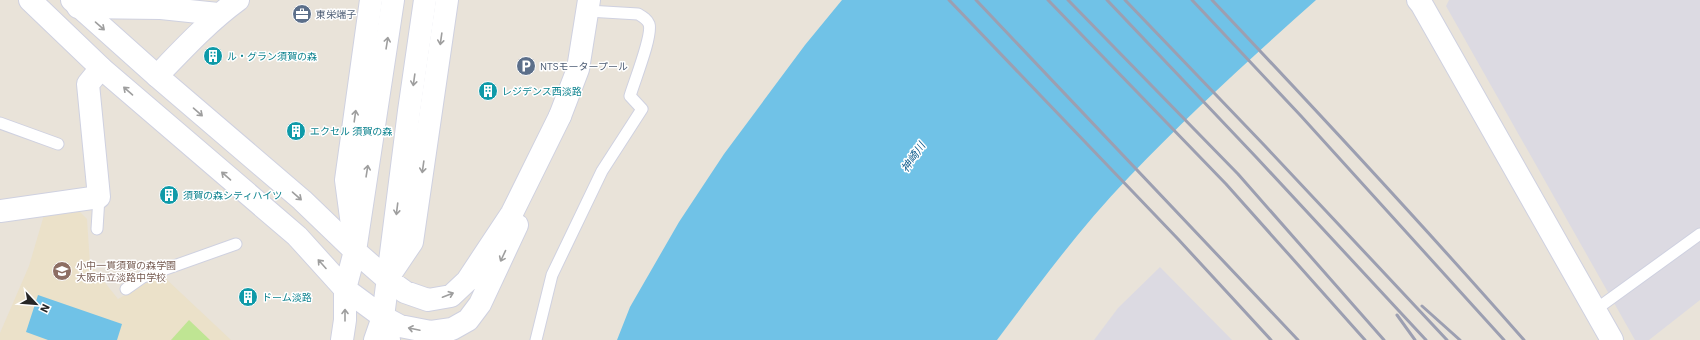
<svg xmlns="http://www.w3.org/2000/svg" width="1700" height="340" font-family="'IBM Plex Sans','Noto Sans JP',sans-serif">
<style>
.industrial{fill:#dcdae2}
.education{fill:#ebe1c9}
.pitch{fill:#bfe593}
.water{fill:#70c2e7}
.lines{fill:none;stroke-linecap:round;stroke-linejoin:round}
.lane-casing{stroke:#cfd1e0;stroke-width:13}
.street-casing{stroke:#cfd1e0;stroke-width:24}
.secondary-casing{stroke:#cfd1e0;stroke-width:24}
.lane{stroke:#fff;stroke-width:11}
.street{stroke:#fff;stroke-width:22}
.secondary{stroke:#fff;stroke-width:22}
.rail{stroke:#9c9fb1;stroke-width:3}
.oneway{stroke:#9e9e9e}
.labels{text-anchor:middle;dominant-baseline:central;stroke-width:3;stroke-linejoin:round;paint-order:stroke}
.service-label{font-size:10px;fill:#4e5e75;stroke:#fff;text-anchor:start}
.culture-label{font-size:10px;fill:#0d838f;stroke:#fff;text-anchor:start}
.education-label{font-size:10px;fill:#785e54;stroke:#fff;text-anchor:start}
.water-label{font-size:11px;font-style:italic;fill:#145f8f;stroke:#fff}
</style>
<rect width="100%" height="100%" fill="#e9e3d9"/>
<path class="industrial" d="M 1449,0 L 1700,0 L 1700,300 L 1649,340 L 1635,340 L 1446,6 Z
M 1160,267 L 1232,340 L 1094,340 L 1118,308 Z"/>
<path class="education" d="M 77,209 L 87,219 L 90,264 L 118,299 L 147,282 L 164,277 L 231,340 L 0,340 L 0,333 L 29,266 L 44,215 Z"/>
<path class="pitch" d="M 189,320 L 210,340 L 171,340 Z"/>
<path class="water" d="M 842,0 L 1316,0 C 1252,57 1188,115 1129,177 C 1080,228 1039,284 997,340 L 617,340 L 630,307 L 679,222 L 724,154 L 805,45 Z
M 38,295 L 122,324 L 117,340 L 48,340 L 26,332 Z"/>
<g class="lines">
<defs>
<path id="lane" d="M 0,123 L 58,144
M 97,229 L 99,197
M 126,289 L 143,277 L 236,244
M 1595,310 L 1700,234
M 536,340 L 552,275 L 602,171 L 642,109 L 630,96 C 634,82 653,35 649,24 C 647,19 643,17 638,14 L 588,11"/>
<path id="street" d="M 447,0 L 412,242 L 387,279 L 405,292 L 428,300 L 451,296 L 467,281 L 512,213 L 560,116
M 78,7 L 161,8 L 218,14
M 157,76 C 183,49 208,22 238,0
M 0,211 L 99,197 L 88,84 L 101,68
M 354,240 L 346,180 L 371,0
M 383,317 L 400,326 L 431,332 L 452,329 L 468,320 L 480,304 L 517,225
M 383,317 L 389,340"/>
<path id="secondary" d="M 30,0 L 101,68 L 297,236 L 345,289 L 383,317
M 72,0 L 157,76 L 302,200 L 355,251 L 387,279
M 1418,0 L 1422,5 L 1612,340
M 560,116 L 578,69 L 589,0
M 342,340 L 345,320 L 345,289 L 355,251 L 393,0
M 375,340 L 383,317 L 409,111 L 425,0"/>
</defs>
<use href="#lane" class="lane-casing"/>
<use href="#street" class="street-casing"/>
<use href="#secondary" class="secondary-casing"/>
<use href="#lane" class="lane"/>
<use href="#street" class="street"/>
<use href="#secondary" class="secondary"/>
<path class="rail" d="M 949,0 L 1178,239 L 1271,340
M 976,0 L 1298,340
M 1048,0 L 1226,184 L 1365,340
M 1068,0 L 1238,174 L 1384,340
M 1107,0 L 1256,157 L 1426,340
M 1125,0 L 1265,146 L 1447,340
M 1192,0 L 1301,116 L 1504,340
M 1212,0 C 1318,112 1422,224 1524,340
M 1422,306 L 1460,340
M 1397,315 L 1415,340"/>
</g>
<defs><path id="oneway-shaft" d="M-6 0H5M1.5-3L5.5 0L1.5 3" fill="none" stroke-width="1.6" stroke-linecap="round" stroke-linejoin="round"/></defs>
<g class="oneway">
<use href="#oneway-shaft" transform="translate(100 26) rotate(41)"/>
<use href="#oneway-shaft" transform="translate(441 39) rotate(98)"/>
<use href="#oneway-shaft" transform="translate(387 43) rotate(-81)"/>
<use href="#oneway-shaft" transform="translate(414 80) rotate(98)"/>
<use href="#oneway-shaft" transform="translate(128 91) rotate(-139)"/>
<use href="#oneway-shaft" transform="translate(198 112) rotate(41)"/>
<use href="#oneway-shaft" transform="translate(355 116) rotate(-82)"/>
<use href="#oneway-shaft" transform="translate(423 167) rotate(98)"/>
<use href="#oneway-shaft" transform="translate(367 171) rotate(-81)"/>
<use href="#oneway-shaft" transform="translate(226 176) rotate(-139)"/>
<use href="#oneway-shaft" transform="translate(297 196) rotate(41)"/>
<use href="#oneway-shaft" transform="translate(397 209) rotate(97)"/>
<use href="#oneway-shaft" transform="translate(503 256) rotate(115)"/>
<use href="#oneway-shaft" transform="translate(322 264) rotate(-132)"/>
<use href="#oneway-shaft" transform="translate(448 295) rotate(-21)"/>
<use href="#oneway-shaft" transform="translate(345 315) rotate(-90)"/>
<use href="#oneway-shaft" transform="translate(414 329) rotate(-168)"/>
</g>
<defs>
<symbol id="office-disc" viewBox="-11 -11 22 22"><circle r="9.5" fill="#5c6f8a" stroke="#fff"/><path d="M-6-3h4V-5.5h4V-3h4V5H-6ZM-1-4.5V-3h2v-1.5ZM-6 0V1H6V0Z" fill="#fff"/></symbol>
<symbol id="building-disc" viewBox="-11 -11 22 22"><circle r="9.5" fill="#0f9aa8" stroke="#fff"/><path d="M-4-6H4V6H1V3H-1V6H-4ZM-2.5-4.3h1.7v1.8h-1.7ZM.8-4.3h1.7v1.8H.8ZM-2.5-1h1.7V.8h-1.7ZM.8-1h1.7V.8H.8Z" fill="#fff"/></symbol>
<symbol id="parking-disc" viewBox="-11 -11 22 22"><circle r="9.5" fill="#5c6f8a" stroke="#fff"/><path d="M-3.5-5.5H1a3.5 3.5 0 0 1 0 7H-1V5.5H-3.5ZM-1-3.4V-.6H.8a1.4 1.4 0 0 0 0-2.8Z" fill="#fff"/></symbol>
<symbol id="school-disc" viewBox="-11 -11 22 22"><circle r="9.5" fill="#8d6e63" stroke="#fff"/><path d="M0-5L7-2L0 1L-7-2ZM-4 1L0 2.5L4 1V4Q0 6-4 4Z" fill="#fff"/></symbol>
</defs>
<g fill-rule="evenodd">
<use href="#office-disc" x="291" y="3" width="22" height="22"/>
<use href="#building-disc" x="202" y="45" width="22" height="22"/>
<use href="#parking-disc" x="515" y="55" width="22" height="22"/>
<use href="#building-disc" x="477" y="80" width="22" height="22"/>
<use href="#building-disc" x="285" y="120" width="22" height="22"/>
<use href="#building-disc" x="158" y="184" width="22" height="22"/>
<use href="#school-disc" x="51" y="260" width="22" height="22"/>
<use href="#building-disc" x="237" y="286" width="22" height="22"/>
</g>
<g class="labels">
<g class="service-label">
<text x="316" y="14">東栄端子</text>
<text x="540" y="66">NTSモータープール</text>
</g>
<g class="culture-label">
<text x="227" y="56">ル・グラン須賀の森</text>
<text x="502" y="91">レジデンス西淡路</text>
<text x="310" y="131">エクセル 須賀の森</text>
<text x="183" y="195">須賀の森シティハイツ</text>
<text x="262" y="297">ドーム淡路</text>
</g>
<g class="education-label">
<text x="76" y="265">小中一貫須賀の森学園<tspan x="76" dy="12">大阪市立淡路中学校</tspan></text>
</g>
<g class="water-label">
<text transform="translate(913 157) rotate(-56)">神崎川</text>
</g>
</g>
<g transform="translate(36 304) rotate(116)" stroke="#ffffff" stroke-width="3" paint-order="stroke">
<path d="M0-3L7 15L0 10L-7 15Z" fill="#272727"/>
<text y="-6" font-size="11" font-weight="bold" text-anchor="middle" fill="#272727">N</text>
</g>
</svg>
